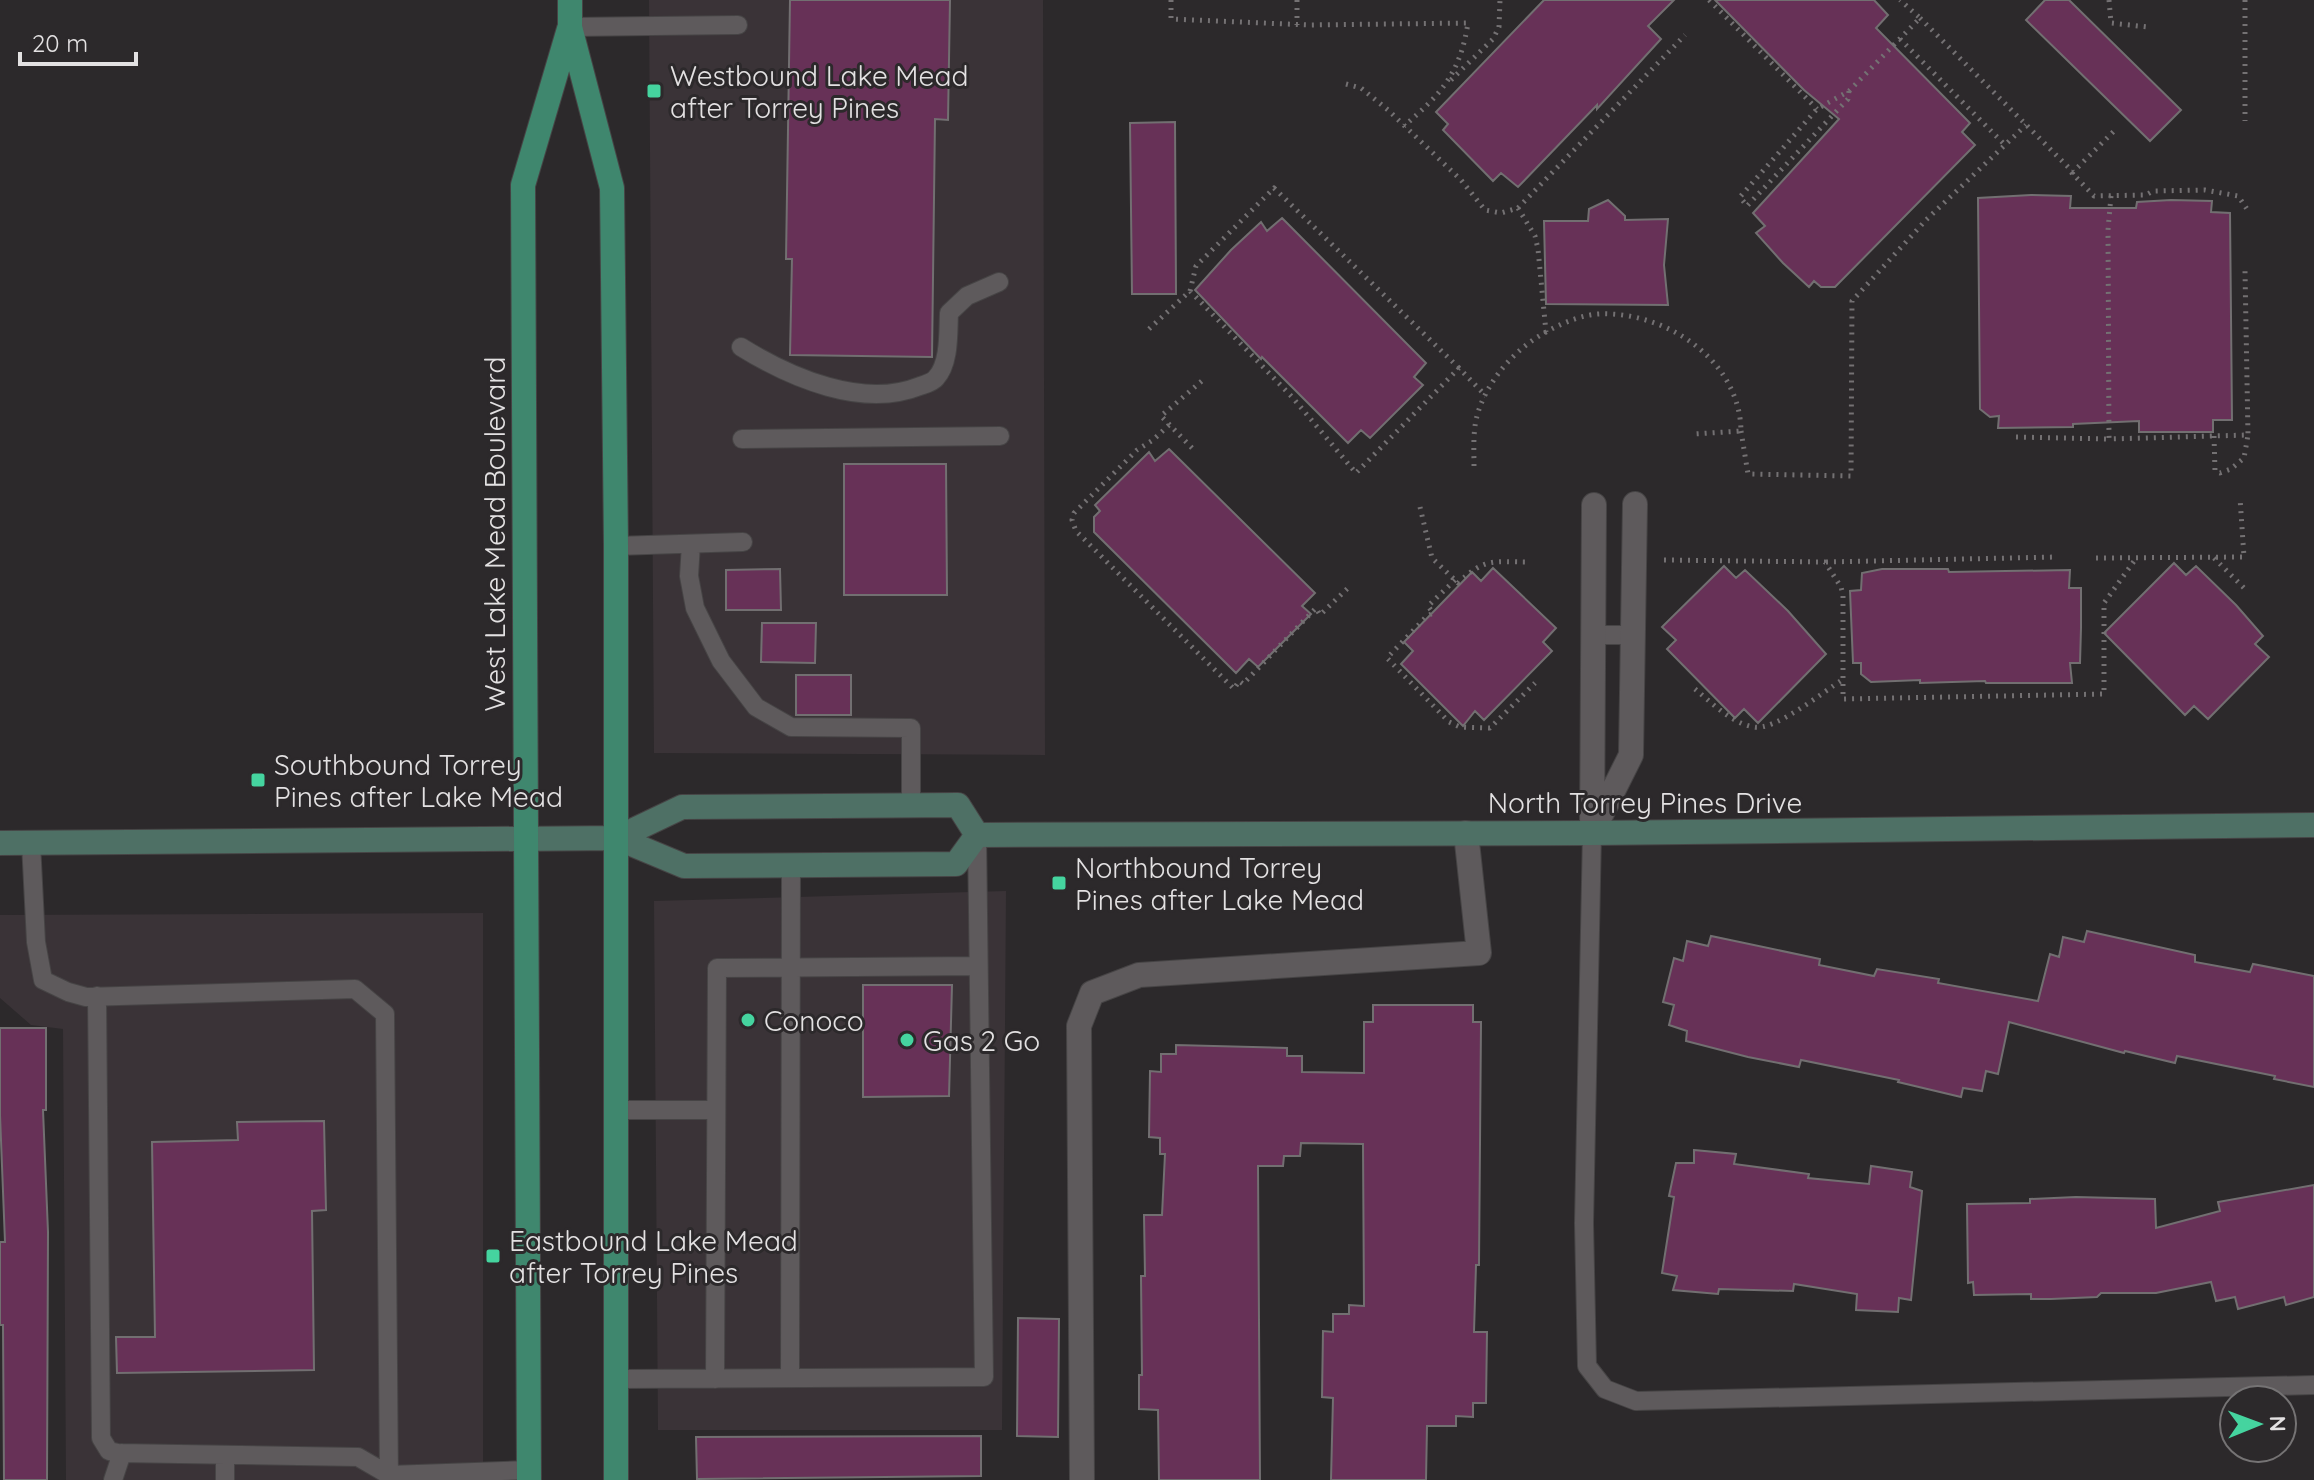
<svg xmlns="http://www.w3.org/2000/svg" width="2314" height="1480" font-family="Quicksand,sans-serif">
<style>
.built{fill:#3a3337}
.building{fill:#673157;stroke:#726f71;stroke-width:2}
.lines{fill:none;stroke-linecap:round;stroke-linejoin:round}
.lane-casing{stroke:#464445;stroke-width:20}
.street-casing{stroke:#464445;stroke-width:26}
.secondary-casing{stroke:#464445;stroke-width:26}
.primary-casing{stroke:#464445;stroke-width:26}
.path{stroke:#747173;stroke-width:5;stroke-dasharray:2 6;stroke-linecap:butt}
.lane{stroke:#5e5a5c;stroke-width:18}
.street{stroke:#5e5a5c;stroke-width:24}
.secondary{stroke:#4e7065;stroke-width:24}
.primary{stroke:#3f876e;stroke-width:24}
.poi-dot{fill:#45d49f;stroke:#2c292b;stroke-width:3}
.labels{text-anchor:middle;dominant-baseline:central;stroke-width:6;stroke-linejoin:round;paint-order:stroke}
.poi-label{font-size:28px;fill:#e3e1e2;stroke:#2c292b;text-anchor:start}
.street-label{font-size:28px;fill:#e3e1e2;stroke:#2c292b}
</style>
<rect width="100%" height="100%" fill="#2c292b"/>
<path class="built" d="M 649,0 L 1043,0 L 1045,755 L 654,753 Z
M 1006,891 L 1002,1430 L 658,1430 L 654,901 Z
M 483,913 L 483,1480 L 66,1480 L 63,1029 L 31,1025 L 0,998 L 0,915 Z"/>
<path class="building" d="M 790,0 L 950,0 L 948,120 L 935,119 L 932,357 L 790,355 L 792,259 L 786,259 Z
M 1544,0 L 1674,0 L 1648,26 L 1661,39 L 1597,109 L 1597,105 L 1518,187 L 1501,173 L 1493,181 L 1443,130 L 1448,124 L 1436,112 Z
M 1715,0 L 1874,0 L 1888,15 L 1876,28 L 1970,123 L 1962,132 L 1975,145 L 1835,287 L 1821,287 L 1814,281 L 1809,287 L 1783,263 L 1756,233 L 1765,226 L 1753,213 L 1839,119 L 1804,90 Z
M 2045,0 L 2069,0 L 2181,110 L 2150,141 L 2026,20 Z
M 1175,122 L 1176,294 L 1132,294 L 1130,123 Z
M 2031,195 L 2071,196 L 2070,208 L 2136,208 L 2137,202 L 2171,200 L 2212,201 L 2211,212 L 2230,213 L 2232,420 L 2213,420 L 2213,432 L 2139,432 L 2139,421 L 2073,424 L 2073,427 L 1998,428 L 1999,416 L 1990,417 L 1980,409 L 1978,198 Z
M 1608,200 L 1625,216 L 1625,220 L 1668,219 L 1664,265 L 1668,305 L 1546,304 L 1544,221 L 1588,221 L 1589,209 Z
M 1282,218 L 1426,363 L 1414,377 L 1423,385 L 1370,438 L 1361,430 L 1348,443 L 1262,357 L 1261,359 L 1195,290 L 1231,250 L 1261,222 L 1267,231 Z
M 1169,449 L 1315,593 L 1302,606 L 1311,614 L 1258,667 L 1249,659 L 1236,673 L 1094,532 L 1094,517 L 1100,511 L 1095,505 L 1149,452 L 1155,461 Z
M 844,464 L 946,464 L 947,595 L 844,595 Z
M 2174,563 L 2186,575 L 2196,566 L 2236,605 L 2263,636 L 2255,644 L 2269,657 L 2208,719 L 2194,706 L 2185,715 L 2104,633 Z
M 1724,566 L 1736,578 L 1745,570 L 1788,611 L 1826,654 L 1758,723 L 1744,709 L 1735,718 L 1667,649 L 1676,640 L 1662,627 Z
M 1493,568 L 1556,628 L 1543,642 L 1552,651 L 1484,720 L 1475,711 L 1463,726 L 1401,664 L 1413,651 L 1404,642 L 1472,572 L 1481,581 Z
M 780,569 L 781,610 L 726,610 L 726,570 Z
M 1882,569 L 1948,569 L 1949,572 L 2070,570 L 2069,588 L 2081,588 L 2081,628 L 2080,663 L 2070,663 L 2072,683 L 1986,683 L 1985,681 L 1920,683 L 1920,680 L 1871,682 L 1861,674 L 1861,663 L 1853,663 L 1850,591 L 1861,590 L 1862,573 Z
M 762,623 L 816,623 L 815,663 L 761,662 Z
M 796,675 L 851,675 L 851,715 L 796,715 Z
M 2087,931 L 2195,955 L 2195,962 L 2250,972 L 2253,964 L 2314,976 L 2314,1087 L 2274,1079 L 2275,1076 L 2177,1056 L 2175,1063 L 2125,1051 L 2124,1053 L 2009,1022 L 1998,1074 L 1986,1071 L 1982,1091 L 1963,1088 L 1961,1097 L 1898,1082 L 1899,1080 L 1801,1060 L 1799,1067 L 1748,1057 L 1686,1041 L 1687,1031 L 1669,1025 L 1674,1005 L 1663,1002 L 1674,958 L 1683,961 L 1687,941 L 1708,946 L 1711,936 L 1820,959 L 1819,965 L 1874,976 L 1877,969 L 1939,979 L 1938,983 L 2038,1001 L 2050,954 L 2059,957 L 2063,937 L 2084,942 Z
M 863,985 L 952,985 L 949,1096 L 863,1097 Z
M 1373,1005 L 1473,1005 L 1473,1022 L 1481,1022 L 1479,1265 L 1476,1265 L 1474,1332 L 1487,1332 L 1486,1403 L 1473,1403 L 1473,1417 L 1456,1416 L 1456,1426 L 1427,1426 L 1426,1480 L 1331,1480 L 1333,1398 L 1322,1397 L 1323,1331 L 1333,1332 L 1333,1314 L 1349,1314 L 1349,1305 L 1364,1306 L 1363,1144 L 1301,1143 L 1300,1156 L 1284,1156 L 1283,1166 L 1258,1166 L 1260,1480 L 1159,1480 L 1158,1410 L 1139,1409 L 1139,1375 L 1142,1375 L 1141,1276 L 1145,1276 L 1144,1215 L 1162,1215 L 1165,1154 L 1160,1154 L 1160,1138 L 1149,1137 L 1150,1071 L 1161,1072 L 1161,1054 L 1176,1054 L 1176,1045 L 1287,1048 L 1287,1056 L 1302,1056 L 1302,1072 L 1364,1073 L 1364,1022 L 1373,1022 Z
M 0,1028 L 46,1028 L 46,1110 L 43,1110 L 48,1232 L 47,1480 L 4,1480 L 3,1325 L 0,1325 L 0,1242 L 5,1242 L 0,1115 Z
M 324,1121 L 326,1210 L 312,1211 L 314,1370 L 117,1373 L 116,1337 L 155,1337 L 152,1142 L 238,1140 L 237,1122 Z
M 1694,1150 L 1736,1154 L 1734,1164 L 1809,1174 L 1808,1178 L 1869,1184 L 1871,1166 L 1912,1172 L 1910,1187 L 1922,1191 L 1911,1300 L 1899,1298 L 1898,1312 L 1856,1310 L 1857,1294 L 1794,1284 L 1793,1291 L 1719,1289 L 1718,1294 L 1673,1290 L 1677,1276 L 1662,1273 L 1674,1197 L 1669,1196 L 1676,1163 L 1694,1163 Z
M 2314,1185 L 2314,1297 L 2286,1305 L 2284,1297 L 2238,1309 L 2235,1297 L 2216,1301 L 2211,1282 L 2156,1293 L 2101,1293 L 2097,1297 L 2051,1299 L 2031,1299 L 2031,1294 L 1974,1295 L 1973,1282 L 1968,1283 L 1967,1204 L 2030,1203 L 2030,1199 L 2076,1197 L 2155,1199 L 2156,1228 L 2220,1211 L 2218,1202 Z
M 1018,1318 L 1059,1319 L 1058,1437 L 1017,1436 Z
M 981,1436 L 981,1476 L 697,1479 L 696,1437 Z"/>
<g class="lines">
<defs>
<path id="lane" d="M 570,27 L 738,25
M 741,347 C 791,378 863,409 920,386 C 926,384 933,382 936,378 C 950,363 948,332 949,313 L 967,296 L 999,282
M 742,439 L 1000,436
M 691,544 L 689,576 L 695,608 L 721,661 L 756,707 L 791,727 L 911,728 L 911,806
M 616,546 L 743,542
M 1593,635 L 1633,635
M 1592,833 L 1584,1223 L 1587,1366 L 1605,1389 L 1636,1401 L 2314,1385
M 31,843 L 36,942 L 43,980 L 68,992 L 86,997 L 355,989 L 385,1014 L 389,1480
M 97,996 L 101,1438 L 109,1451 L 118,1453 L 358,1457 L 389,1475 L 529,1470
M 616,1110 L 716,1110
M 790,1378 L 791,865
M 616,1379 L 984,1377 L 977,835
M 715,1379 L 717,968 L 978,966
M 225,1455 L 225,1480
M 113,1480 L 122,1453"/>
<path id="street" d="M 1594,505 L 1592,833 L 1631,755 L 1635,504
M 1082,1480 L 1079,1026 L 1092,993 L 1139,975 L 1479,953 L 1466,833"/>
<path id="secondary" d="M 977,835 L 1592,833 L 2314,825
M 617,838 L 682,807 L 958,805 L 977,835
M 0,843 L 617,838 L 684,866 L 956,864 L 977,835"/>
<path id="primary" d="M 570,0 L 570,27 L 612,188 L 616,546 L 616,1480
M 529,1480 L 523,185 L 569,29"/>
</defs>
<use href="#lane" class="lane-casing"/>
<use href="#street" class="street-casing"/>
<use href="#secondary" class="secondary-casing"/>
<use href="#primary" class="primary-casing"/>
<path class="path" d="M 1171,0 L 1171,19 L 1309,25 L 1468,23 C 1460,74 1441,94 1404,126
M 1297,0 L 1297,25
M 1709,0 L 1817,109
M 2109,0 L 2111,23 L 2148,27
M 2245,0 L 2245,121
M 1920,18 L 2073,172 L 2115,130
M 1900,39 L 2005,145
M 1451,80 L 1493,39 L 1499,27 L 1500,0
M 1346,84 L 1361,88 L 1388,110 L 1461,180 L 1485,210 L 1501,213 L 1518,208 L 1535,236 L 1538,249 L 1546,332 C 1566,321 1588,312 1611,314 C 1674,317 1740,364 1741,431 L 1694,434
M 1849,91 L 1848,99 L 1747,206 L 1740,197 L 1817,109 L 1849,91 L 1920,18 L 1900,0
M 2071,172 L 2094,196 L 2146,195 L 2153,191 L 2205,190 L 2238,196 L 2247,209
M 2111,196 L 2108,230 L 2109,439 L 2248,435 L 2245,271
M 1518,208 L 1685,35
M 1190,291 L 1196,266 L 1274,188 L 1459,368
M 1149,329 L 1190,291 L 1293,398 L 1356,473 L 1459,368 L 1486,396
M 1169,425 L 1153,440 L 1137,450 L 1074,513 L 1072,520 L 1076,531 L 1234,689 L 1239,681 L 1243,684 L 1316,608 L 1320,615 L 1350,586
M 1741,431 L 1748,474 L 1851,476 L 1852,301 L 1926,220 L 2026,125
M 2214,436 L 2215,471 L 2220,473 L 2231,469 L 2244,458 L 2248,435
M 2016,437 L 2109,439
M 1192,448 L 1161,416 L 1203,380
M 1474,466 C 1474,451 1473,435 1476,420 C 1484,384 1514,349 1546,332
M 1420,507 L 1432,558 L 1458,583 C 1486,557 1492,562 1529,562
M 2096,558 L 2244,557 L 2240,498
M 2214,558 L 2245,589
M 1664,560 L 1825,562 L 1841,587 L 1843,595 L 1843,699 L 2104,694 L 2104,603 L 2137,557
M 1826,562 L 2056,557
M 1455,580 L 1428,606 L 1433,613 L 1426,617 L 1387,658 L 1449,722 L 1460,727 L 1490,728 L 1535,683
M 1695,689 C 1712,703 1731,723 1754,727 C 1775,731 1823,692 1842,680"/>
<use href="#lane" class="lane"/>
<use href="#street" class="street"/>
<use href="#secondary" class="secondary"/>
<use href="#primary" class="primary"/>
</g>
<g class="poi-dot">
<rect x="646" y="83" width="16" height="16" rx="4"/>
<rect x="250" y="772" width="16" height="16" rx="4"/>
<rect x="1051" y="875" width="16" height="16" rx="4"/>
<circle cx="748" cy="1020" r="8"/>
<circle cx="907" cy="1040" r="8"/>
<rect x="485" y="1248" width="16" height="16" rx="4"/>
</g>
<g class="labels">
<g class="poi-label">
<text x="670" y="75">Westbound Lake Mead<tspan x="670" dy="32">after Torrey Pines</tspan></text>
<text x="274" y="764">Southbound Torrey<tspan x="274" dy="32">Pines after Lake Mead</tspan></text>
<text x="1075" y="867">Northbound Torrey<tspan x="1075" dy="32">Pines after Lake Mead</tspan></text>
<text x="764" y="1020">Conoco</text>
<text x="923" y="1040">Gas 2 Go</text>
<text x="509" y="1240">Eastbound Lake Mead<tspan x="509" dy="32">after Torrey Pines</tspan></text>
</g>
<g class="street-label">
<text transform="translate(494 534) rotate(-90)">West Lake Mead Boulevard</text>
<text x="1645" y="802">North Torrey Pines Drive</text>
</g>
</g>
<g transform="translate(2258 1424) rotate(89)"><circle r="38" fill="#2c292b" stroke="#757374" stroke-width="2"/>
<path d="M0-6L14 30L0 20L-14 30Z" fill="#45d49f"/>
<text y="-12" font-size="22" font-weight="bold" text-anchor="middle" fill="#e3e1e2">N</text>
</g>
<path d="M20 52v12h116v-12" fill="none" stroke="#e3e1e2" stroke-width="4"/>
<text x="32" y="52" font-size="24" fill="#e3e1e2" stroke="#2c292b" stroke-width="6" paint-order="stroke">20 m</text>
</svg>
